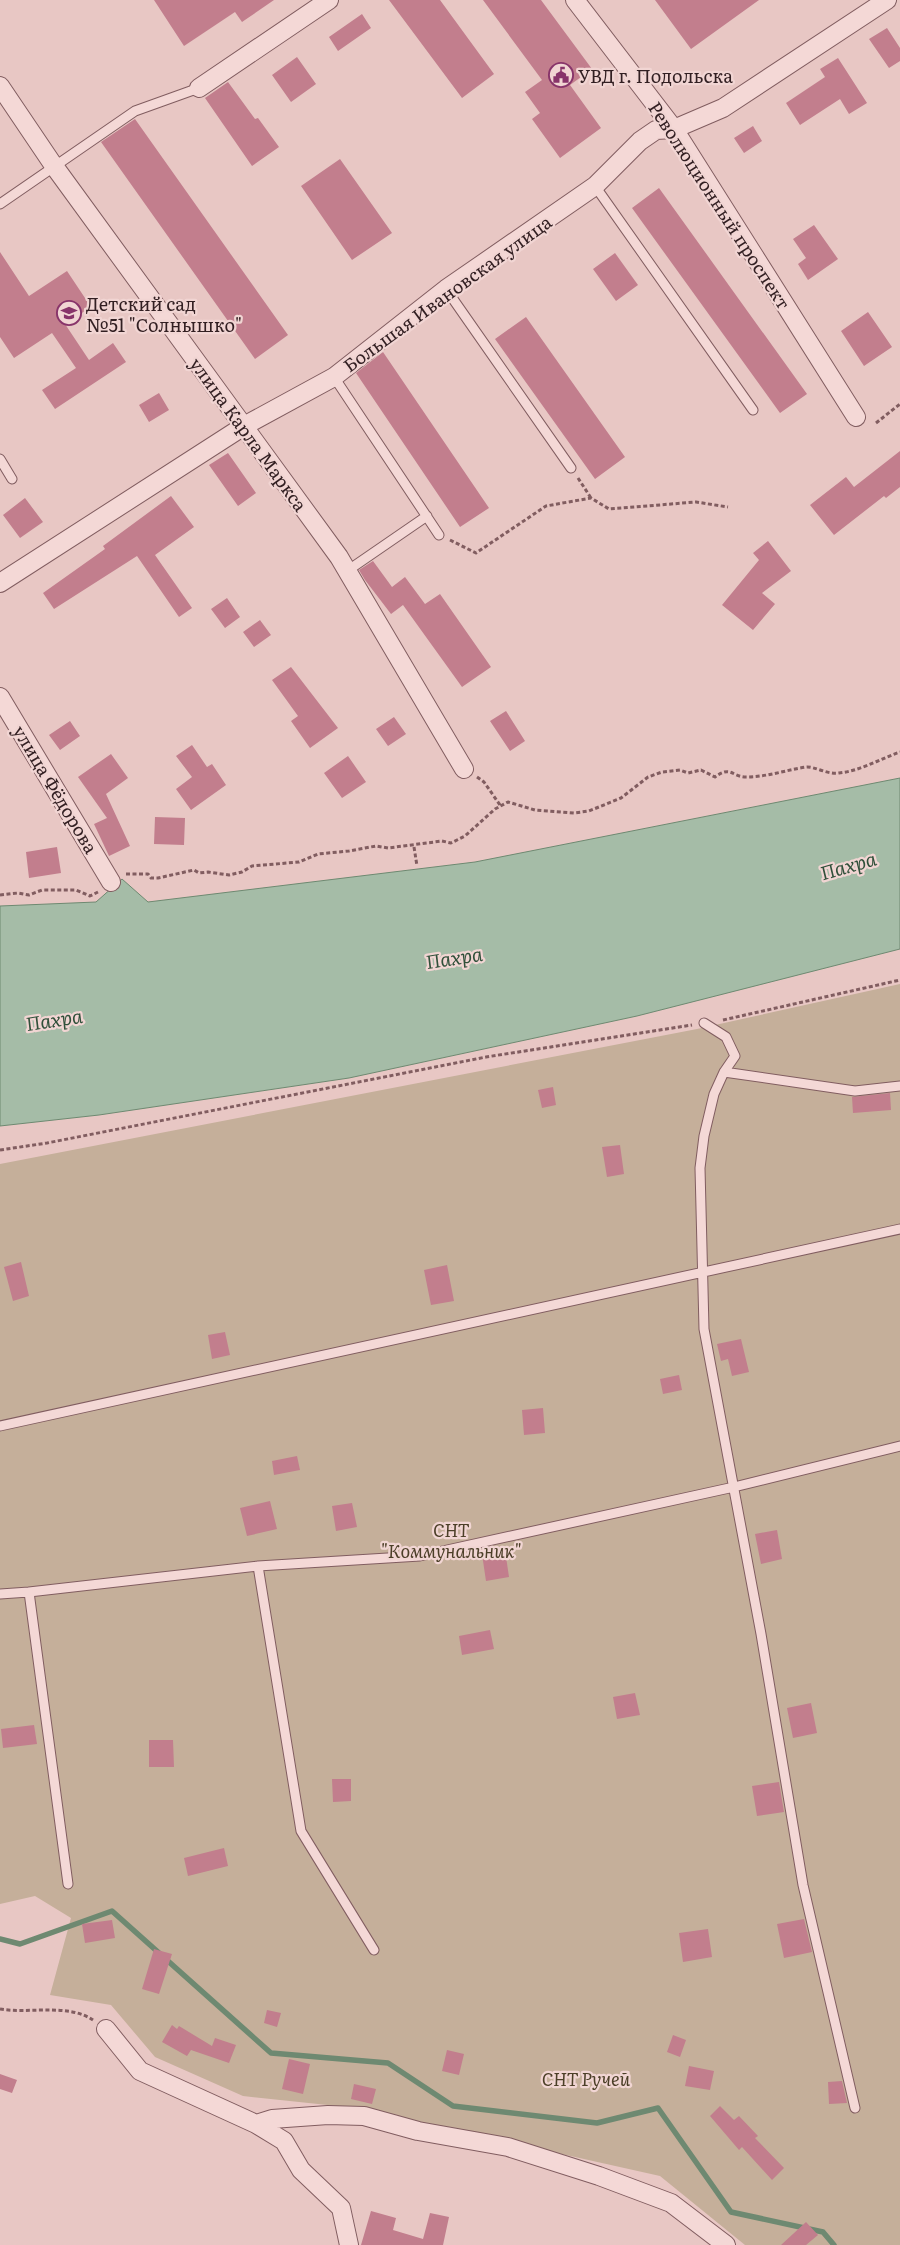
<svg xmlns="http://www.w3.org/2000/svg" width="900" height="2245" font-family="Literata,serif">
<style>
.green{fill:#c5af9a}
.water{fill:#a5bca7;stroke:#6e8971}
.lines{fill:none;stroke-linecap:round;stroke-linejoin:round}
.stream{stroke:#6e8971;stroke-width:5.5}
.building{fill:#c27e8d}
.service-casing{stroke:#815d60;stroke-width:11}
.minor-casing{stroke:#815d60;stroke-width:20}
.path{stroke:#815d60;stroke-width:3;stroke-dasharray:4 2.5;stroke-linecap:butt}
.service{stroke:#f4d8d6;stroke-width:9}
.minor{stroke:#f4d8d6;stroke-width:18}
.labels{text-anchor:middle;dominant-baseline:central;stroke-width:4.5;stroke-linejoin:round;paint-order:stroke}
.poi-label{font-size:18px;fill:#321f22;stroke:#f1d5d3;text-anchor:start}
.street-label{font-size:18px;fill:#321f22;stroke:#f1d5d3}
.park-label{font-size:18px;font-style:italic;fill:#4c3f28;stroke:#f1d5d3}
.water-label{font-size:19px;font-style:italic;fill:#30503a;stroke:#f1d5d3}
</style>
<rect width="100%" height="100%" fill="#e8c7c4"/>
<path class="green" d="M 900,984 L 900,2245 L 745,2245 L 660,2176 L 356,2108 L 243,2096 L 155,2057 L 111,2005 L 50,1995 L 71,1918 L 35,1896 L 0,1904 L 0,1164 L 697,1029 Z"/>
<path class="water" d="M 900,778 L 900,949 L 637,1016 L 349,1078 L 99,1115 L 0,1126 L 0,906 L 96,902 L 122,879 L 148,902 L 475,862 Z"/>
<g class="lines">
<path class="stream" d="M 0,1939 L 20,1944 L 112,1911 L 271,2053 L 388,2063 L 453,2106 L 597,2123 L 658,2108 L 731,2212 L 823,2232 L 834,2245"/>
</g>
<path class="building" d="M 154,0 L 274,0 L 242,22 L 235,12 L 184,46 Z
M 389,0 L 440,0 L 494,74 L 462,98 Z
M 483,0 L 541,0 L 592,69 L 570,85 L 601,128 L 560,158 L 532,119 L 540,113 L 525,92 L 542,80 Z
M 655,0 L 759,0 L 691,49 Z
M 362,14 L 371,28 L 338,51 L 329,37 Z
M 887,28 L 900,48 L 900,61 L 889,68 L 869,39 Z
M 297,57 L 316,84 L 291,102 L 272,75 Z
M 838,58 L 867,103 L 849,114 L 840,99 L 800,125 L 786,103 L 825,77 L 820,69 Z
M 228,82 L 255,119 L 258,118 L 279,147 L 252,166 L 205,98 Z
M 135,119 L 288,335 L 255,359 L 101,142 Z
M 753,126 L 762,141 L 744,153 L 734,138 Z
M 340,159 L 392,233 L 352,260 L 301,186 Z
M 659,188 L 807,394 L 780,413 L 632,208 Z
M 814,225 L 838,259 L 808,280 L 798,264 L 806,258 L 793,239 Z
M 0,252 L 29,296 L 67,271 L 91,307 L 65,324 L 89,360 L 113,343 L 126,362 L 55,409 L 42,390 L 76,368 L 52,333 L 14,358 L 0,337 Z
M 615,253 L 638,285 L 616,301 L 593,269 Z
M 868,312 L 892,347 L 864,366 L 841,331 Z
M 526,317 L 625,457 L 595,479 L 495,339 Z
M 383,352 L 489,508 L 460,527 L 356,373 Z
M 159,393 L 169,410 L 149,422 L 139,405 Z
M 900,451 L 900,487 L 886,498 L 884,496 L 834,535 L 810,505 L 846,477 L 854,487 Z
M 228,453 L 256,493 L 238,506 L 209,465 Z
M 171,496 L 194,527 L 155,555 L 192,608 L 179,617 L 137,556 L 54,609 L 43,593 L 105,549 L 103,546 Z
M 25,498 L 43,522 L 20,538 L 3,515 Z
M 768,541 L 791,571 L 762,593 L 775,604 L 753,630 L 722,605 L 759,560 L 753,553 Z
M 373,561 L 392,587 L 405,577 L 425,604 L 440,594 L 491,667 L 462,687 L 403,605 L 391,614 L 365,580 L 359,570 Z
M 227,598 L 240,617 L 225,628 L 211,609 Z
M 260,620 L 271,635 L 254,647 L 243,632 Z
M 291,667 L 338,728 L 310,748 L 291,721 L 298,716 L 272,680 Z
M 506,711 L 525,741 L 510,751 L 490,721 Z
M 394,717 L 406,734 L 388,746 L 376,729 Z
M 70,721 L 80,736 L 60,750 L 49,735 Z
M 192,745 L 207,767 L 212,764 L 226,785 L 191,810 L 176,789 L 192,777 L 176,756 Z
M 111,754 L 128,778 L 106,794 L 130,846 L 109,856 L 94,824 L 107,818 L 78,777 Z
M 348,756 L 366,782 L 342,798 L 324,773 Z
M 155,817 L 185,818 L 184,845 L 154,844 Z
M 57,847 L 61,873 L 29,878 L 26,852 Z
M 553,1087 L 556,1105 L 542,1108 L 538,1090 Z
M 890,1093 L 891,1110 L 853,1113 L 852,1097 Z
M 620,1145 L 624,1174 L 607,1177 L 602,1147 Z
M 21,1262 L 29,1296 L 13,1301 L 4,1267 Z
M 447,1265 L 454,1301 L 431,1305 L 424,1270 Z
M 225,1332 L 230,1355 L 212,1359 L 208,1335 Z
M 741,1339 L 749,1372 L 732,1376 L 728,1359 L 721,1361 L 717,1344 Z
M 679,1375 L 682,1390 L 663,1394 L 660,1379 Z
M 543,1408 L 545,1433 L 524,1435 L 522,1410 Z
M 297,1456 L 300,1470 L 274,1475 L 272,1461 Z
M 270,1501 L 277,1529 L 247,1536 L 240,1508 Z
M 352,1503 L 357,1527 L 336,1531 L 332,1506 Z
M 777,1530 L 782,1559 L 761,1564 L 755,1534 Z
M 505,1550 L 509,1577 L 486,1581 L 482,1554 Z
M 490,1630 L 494,1649 L 462,1655 L 459,1636 Z
M 635,1693 L 640,1715 L 617,1719 L 613,1697 Z
M 811,1703 L 817,1733 L 793,1738 L 787,1708 Z
M 34,1725 L 37,1744 L 3,1748 L 1,1729 Z
M 149,1740 L 173,1740 L 174,1767 L 149,1767 Z
M 332,1779 L 351,1779 L 351,1801 L 333,1802 Z
M 779,1782 L 784,1812 L 757,1816 L 752,1786 Z
M 224,1848 L 228,1866 L 188,1876 L 184,1858 Z
M 804,1919 L 812,1952 L 784,1958 L 777,1924 Z
M 112,1920 L 115,1938 L 85,1943 L 82,1924 Z
M 708,1929 L 712,1957 L 683,1962 L 679,1933 Z
M 154,1949 L 172,1954 L 159,1994 L 142,1989 Z
M 267,2010 L 281,2013 L 277,2027 L 264,2023 Z
M 172,2025 L 177,2029 L 179,2026 L 212,2046 L 215,2038 L 236,2045 L 229,2063 L 191,2050 L 187,2056 L 162,2042 Z
M 673,2035 L 686,2040 L 680,2057 L 667,2052 Z
M 447,2050 L 464,2054 L 459,2075 L 442,2071 Z
M 289,2059 L 310,2064 L 303,2094 L 282,2089 Z
M 689,2066 L 714,2071 L 710,2090 L 685,2086 Z
M 0,2074 L 17,2080 L 12,2093 L 0,2089 Z
M 842,2081 L 847,2103 L 829,2104 L 828,2082 Z
M 354,2084 L 376,2089 L 372,2104 L 351,2099 Z
M 720,2106 L 734,2120 L 739,2116 L 758,2136 L 755,2138 L 784,2168 L 772,2180 L 742,2147 L 739,2150 L 710,2116 Z
M 371,2211 L 396,2218 L 393,2230 L 423,2239 L 430,2213 L 449,2217 L 443,2245 L 361,2245 Z
M 806,2222 L 818,2235 L 806,2245 L 781,2245 Z"/>
<g class="lines">
<defs>
<path id="service" d="M 595,186 L 753,410
M 0,204 L 135,111 L 199,88
M 446,289 L 571,468
M 334,377 L 439,535
M 0,459 L 12,479
M 347,571 L 427,516
M 704,1023 L 726,1037 L 735,1056 L 724,1072 L 714,1094 L 704,1136 L 700,1168 L 704,1329 L 761,1634 L 803,1885 L 855,2108
M 724,1072 L 855,1091 L 900,1086
M 0,1426 L 900,1229
M 258,1566 L 301,1831 L 374,1950
M 29,1592 L 68,1884
M 0,1594 L 29,1592 L 258,1566 L 420,1556 L 734,1487 L 900,1446"/>
<path id="minor" d="M 575,0 L 674,129 L 856,417
M 0,86 L 54,166 L 339,557 L 464,769
M 199,88 L 329,0
M 0,583 L 244,426 L 334,377 L 446,289 L 595,186 L 640,141 L 656,130 L 674,129 L 723,108 L 887,0
M 0,697 L 111,882
M 106,2029 L 140,2071 L 256,2124 L 284,2141 L 301,2170 L 341,2208 L 349,2245
M 256,2124 L 272,2119 L 328,2115 L 364,2116 L 418,2131 L 508,2147 L 599,2176 L 671,2203 L 726,2245"/>
</defs>
<use href="#service" class="service-casing"/>
<use href="#minor" class="minor-casing"/>
<path class="path" d="M 876,423 L 900,404
M 578,478 L 591,498
M 450,540 L 476,553 L 546,506 L 591,498 L 609,509 L 696,502 L 728,507
M 477,777 L 484,782 L 500,805
M 414,847 L 417,866
M 126,874 L 148,874 L 151,878 L 158,878 L 194,870 L 199,873 L 208,872 L 229,875 L 242,872 L 252,866 L 299,862 L 318,854 L 349,851 L 376,846 L 388,848 L 442,841 L 451,843 L 465,836 L 495,809 L 508,802 L 535,810 L 574,813 L 589,811 L 621,798 L 648,777 L 662,772 L 680,770 L 688,773 L 701,770 L 715,777 C 731,765 732,777 746,777 C 767,777 786,770 806,767 C 814,766 828,775 839,773 C 860,771 880,759 900,752
M 0,895 L 18,893 L 29,895 L 42,890 L 76,890 L 90,896 L 98,892
M 723,1020 L 900,980
M 0,1150 L 47,1143 L 486,1057 L 692,1025
M 0,2009 C 29,2014 68,2003 93,2020"/>
<use href="#service" class="service"/>
<use href="#minor" class="minor"/>
</g>
<defs>
<symbol id="civic-ring" viewBox="-11 -11 22 22"><circle r="9.5" fill="#f1d5d3" stroke="#88346a" stroke-width="1.5"/><path d="M-.6-6.5H3V-4.5H.6V-3L4-1V1h2V6H-6V1h2V-1L-.6-3ZM-1.2 2.5V6h2.4V2.5Z" fill="#88346a"/></symbol>
<symbol id="school-ring" viewBox="-11 -11 22 22"><circle r="9.5" fill="#f1d5d3" stroke="#88346a" stroke-width="1.5"/><path d="M0-5L7-2L0 1L-7-2ZM-4 1L0 2.5L4 1V4Q0 6-4 4Z" fill="#88346a"/></symbol>
</defs>
<g fill-rule="evenodd">
<use href="#civic-ring" x="547" y="61" width="28" height="28"/>
<use href="#school-ring" x="55" y="299" width="28" height="28"/>
</g>
<g class="labels">
<g class="poi-label">
<text x="578" y="75">УВД г. Подольска</text>
<text x="86" y="303">Детский сад<tspan x="86" dy="21">№51 "Солнышко"</tspan></text>
</g>
<g class="street-label">
<text transform="translate(720 205) rotate(57)">Революционный проспект</text>
<text transform="translate(447 293) rotate(-36)">Большая Ивановская улица</text>
<text transform="translate(249 434) rotate(54)">улица Карла Маркса</text>
<text transform="translate(56 789) rotate(59)">улица Фёдорова</text>
</g>
<g class="park-label">
<text x="451" y="1529">СНТ<tspan x="451" dy="21">"Коммунальник"</tspan></text>
<text x="586" y="2078">СНТ Ручей</text>
</g>
<g class="water-label">
<text transform="translate(848 865) rotate(-16)">Пахра</text>
<text transform="translate(454 957) rotate(-9)">Пахра</text>
<text transform="translate(54 1019) rotate(-9)">Пахра</text>
</g>
</g>
</svg>
